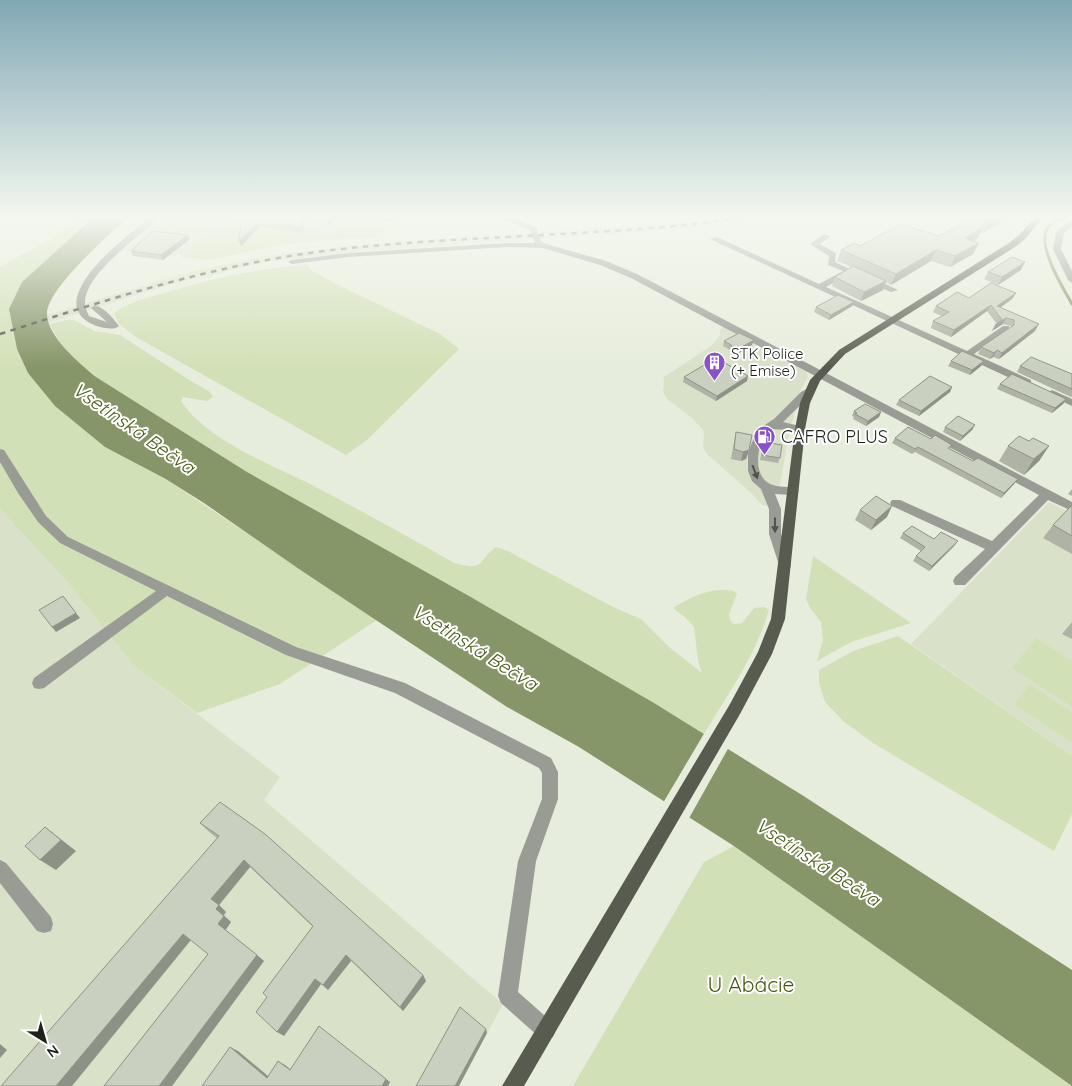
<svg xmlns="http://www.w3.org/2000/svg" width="1072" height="1086" font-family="Quicksand,sans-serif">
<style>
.built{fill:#d9e1c9}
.green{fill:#d2e0b7}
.water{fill:#879669}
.pier{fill:#e7eddc}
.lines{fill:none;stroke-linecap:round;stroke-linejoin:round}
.stream{stroke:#879669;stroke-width:3}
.minor{fill:#999c95;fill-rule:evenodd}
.major{fill:#585c50;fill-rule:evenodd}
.rail{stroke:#50534a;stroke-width:2.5;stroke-dasharray:5.5 5.5;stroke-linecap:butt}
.wall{fill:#aeb3a5}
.shaded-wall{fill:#8d9286}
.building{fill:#cad0c0;stroke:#8d9286}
.oneway{fill:#50524c}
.labels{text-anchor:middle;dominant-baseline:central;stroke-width:4;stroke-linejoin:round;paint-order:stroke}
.far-poi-label{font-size:15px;fill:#1f211b;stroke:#fff;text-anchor:start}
.poi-label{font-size:18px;fill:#1f211b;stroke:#fff;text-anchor:start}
.water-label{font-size:19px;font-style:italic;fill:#4d5f19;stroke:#fff}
.near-park-label{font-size:21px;fill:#45570e;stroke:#fff}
</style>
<rect width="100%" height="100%" fill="#e7eddc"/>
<path class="built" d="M 736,215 L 769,215 L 696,228 L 363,251 L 267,262 L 165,286 L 0,338 L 0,330 L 96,300 L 194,271 L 265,256 L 363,244 L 691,222 Z
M 147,229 L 207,235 L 183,255 L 178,254 L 176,256 L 123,250 Z
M 724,327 L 806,370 L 808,377 L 801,389 L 789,433 L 780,485 L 770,506 L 762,505 L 750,492 L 707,454 L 703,447 L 704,433 L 703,430 L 692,418 L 667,399 L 663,392 L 664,377 L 711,346 L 720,335 L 720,329 Z
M 1049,502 L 1072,514 L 1072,756 L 911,644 Z
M 0,509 L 69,584 L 133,665 L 280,777 L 264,800 L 503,1004 L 459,1086 L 0,1086 Z"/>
<path class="green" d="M 79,215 L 96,215 L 22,282 L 9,309 L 17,349 L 164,478 L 377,620 L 280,684 L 197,713 L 133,665 L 69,584 L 0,509 L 0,267 L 53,237 Z
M 165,215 L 299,215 L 334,222 C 356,210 378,215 401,219 L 374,238 L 324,240 L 281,245 L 208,260 L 181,257 L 207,235 L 147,229 Z
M 307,265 L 312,271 L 336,284 L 440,334 L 459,349 L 367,440 L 346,455 L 136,337 L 119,324 L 114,313 C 128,302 147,298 164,293 C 211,279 258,268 307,265 Z
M 67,320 L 74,320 L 94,331 L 120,335 L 191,381 L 210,392 L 213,397 L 207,401 L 183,397 L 181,401 C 205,438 265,462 304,481 C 355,507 405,535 454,563 C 486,571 475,563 496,547 L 508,551 L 613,607 L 641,619 L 669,647 L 702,673 L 698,661 L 694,627 L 687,619 L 673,608 C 693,596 710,587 734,591 L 737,594 L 729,614 L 730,620 L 734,624 L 742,623 L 754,608 L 764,607 L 769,610 C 756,655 728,694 704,734 L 247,472 L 96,377 C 78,362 59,346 50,324 Z
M 813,556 L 911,623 L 851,642 L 817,661 L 823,640 L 821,622 L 810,608 L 806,599 Z
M 898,636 L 1072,756 L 1072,814 L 1054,851 L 873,743 L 843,721 L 825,702 L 819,683 L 819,670 L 853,651 Z
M 1036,638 L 1072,661 L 1072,707 L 1012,668 Z
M 1030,684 L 1072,712 L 1072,743 L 1014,704 Z
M 734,846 L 1072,1086 L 573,1086 L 704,862 Z"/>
<path class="water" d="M 131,215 C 112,232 46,289 47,314 C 47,336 80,364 96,377 L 247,472 L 469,596 L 654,703 L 802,795 L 1072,970 L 1072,1086 L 734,846 L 579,747 L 507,707 L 299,569 L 204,503 L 164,478 L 105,447 L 55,406 L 28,373 L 17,349 L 9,309 L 22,282 L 95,216 Z"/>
<path class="pier" d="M 705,732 L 729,747 L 688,820 L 663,803 Z"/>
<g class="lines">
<path class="stream" d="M 1072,215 C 1063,217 1050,221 1046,231 C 1039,249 1063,288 1072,304"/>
<path class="minor" d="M 153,215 L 162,215 C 142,236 83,273 85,305 C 85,308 88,313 89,316 L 107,322 L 91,308 L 95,305 C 106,309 112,317 119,326 C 114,330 110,328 104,328 C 85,324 70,312 79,291 C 91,262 129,235 153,215 Z
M 492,215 L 503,215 L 536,227 L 541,241 L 546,244 L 606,261 L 637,274 L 1072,502 L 1072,511 L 1048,500 L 965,585 L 955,585 L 953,581 L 955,577 L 985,549 L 892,506 L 890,503 L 892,500 L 900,500 L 992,541 L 1039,495 L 631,278 L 600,265 L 543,248 L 507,247 L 349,257 L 292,264 L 288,262 L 292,260 L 349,253 L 507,243 L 535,243 L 530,230 Z
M 1069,221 L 1072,221 L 1072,227 L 1064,233 L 1061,249 L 1072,271 L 1072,283 L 1068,280 L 1053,249 L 1056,232 Z
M 824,234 L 831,236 L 820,244 L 836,253 L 835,262 L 854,271 L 826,287 L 967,351 L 1003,326 L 1009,326 L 1009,330 L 974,354 L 1031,380 L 1031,384 L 1023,384 L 710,239 L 717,237 L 819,284 L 843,271 L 828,265 L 829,256 L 810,244 Z
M 865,277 L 871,277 L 898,290 L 891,292 L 865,281 Z
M 810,387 L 815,390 L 814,392 L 783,422 L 804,427 L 805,429 L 804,431 L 772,429 C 757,440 751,474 770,484 C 779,488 788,486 797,488 L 799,491 L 793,495 L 775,494 L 781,509 L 781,534 L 791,565 L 790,568 L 780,568 L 779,565 L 769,534 L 769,509 L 761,489 L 752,481 L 748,471 L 748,453 L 755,435 L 760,428 L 774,419 L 801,392 Z
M 1052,390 L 1072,399 L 1072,406 L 1048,395 L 1047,393 Z
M 0,449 L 4,450 L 46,516 L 68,537 L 296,647 L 405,683 L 551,758 L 558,772 L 558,799 L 536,861 L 518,992 L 553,1023 L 556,1030 L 553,1037 L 546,1040 L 539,1037 L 501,1003 L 498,996 L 518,861 L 542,799 L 542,773 L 539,768 L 395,693 L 286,655 L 167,596 L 44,688 L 39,689 L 34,688 L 32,683 L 34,678 L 156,591 L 60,543 L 38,522 L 18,493 L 0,462 Z
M 0,860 L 6,863 L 51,917 L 53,924 L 51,931 L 44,933 L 37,931 L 0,883 Z"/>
<path class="major" d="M 1037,215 L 1045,215 L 1025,239 L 1015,247 L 845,354 L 820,381 L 810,403 L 805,429 L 785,619 L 772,654 L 740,714 L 524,1086 L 502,1086 L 730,704 L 758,652 L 771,619 L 795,429 L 800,403 L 810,380 L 839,350 L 1009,243 L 1019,235 Z"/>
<path class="rail" d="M 0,334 C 106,300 213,265 324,251 C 413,240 503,238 592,232 C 646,229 700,225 753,215"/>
</g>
<path class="wall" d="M 176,215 L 342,215 L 328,225 L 304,219 L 303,233 L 260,227 L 241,246 L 242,224 Z
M 366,215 L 397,215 L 390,222 L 366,217 Z
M 975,215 L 1012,215 L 983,233 L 981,232 L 978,238 L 974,241 L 973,254 L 950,267 L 931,261 L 891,285 L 886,282 L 883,290 L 861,301 L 832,286 L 835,277 L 852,267 L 837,261 L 841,250 L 860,246 L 939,236 L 971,219 L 973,216 Z
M 190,239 L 163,260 L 133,256 L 131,251 Z
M 1021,270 L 998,285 L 984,279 L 988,272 Z
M 1016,293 L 1012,299 L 1000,308 L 1035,331 L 999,359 L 993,357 L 990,359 L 978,354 L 981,347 L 1011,327 L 1011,326 L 1003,324 L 992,331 L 997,324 L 987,311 L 951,337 L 931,328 L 933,321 L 942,316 L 933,312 L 936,306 L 969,298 Z
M 854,302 L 852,306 L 829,320 L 814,312 L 816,307 Z
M 724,341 L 752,345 L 737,354 L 723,346 Z
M 951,361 L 984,361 L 981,366 L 970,375 L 948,366 Z
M 1020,366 L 1072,374 L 1072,396 L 1071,397 L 1017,372 Z
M 684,377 L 747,381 L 716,401 L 683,382 Z
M 1000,384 L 1066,399 L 1063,404 L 1052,413 L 997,389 Z
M 952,387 L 950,392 L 919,416 L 896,405 L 899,400 Z
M 854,411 L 881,412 L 879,417 L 866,426 L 853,419 L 854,417 L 852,416 Z
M 975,425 L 972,430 L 960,441 L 943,432 L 945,427 Z
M 736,432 L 749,450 L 746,459 L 741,461 L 731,459 L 734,442 Z
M 895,438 L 950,449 L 1014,484 L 1001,498 L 915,452 L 912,454 L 892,443 Z
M 1029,441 L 1049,446 L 1039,461 L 1024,475 L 999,461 L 1008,446 Z
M 764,442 L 780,458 L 778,463 L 760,460 Z
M 1072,489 L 1072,496 L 1068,494 Z
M 1072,505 L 1072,554 L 1043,538 L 1053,525 Z
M 860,510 L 887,517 L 871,530 L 855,520 Z
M 903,533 L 934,539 L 958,541 L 954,546 L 929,571 L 913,561 L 916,556 L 921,551 L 900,538 Z
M 1072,622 L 1072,639 L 1062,634 Z
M 200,823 L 423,975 L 426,981 L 403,1011 L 351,961 L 328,990 L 321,984 L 284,1036 L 267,997 L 313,927 L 250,867 L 219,905 L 226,912 L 224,915 L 231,922 L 225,930 L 264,961 L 172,1086 L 104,1086 L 208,954 L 191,940 L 217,838 L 208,831 Z"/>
<path class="shaded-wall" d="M 302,215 L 304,219 L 303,233 L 302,228 Z
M 334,215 L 342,215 L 328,225 L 327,220 Z
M 392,215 L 397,215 L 390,222 L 389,217 Z
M 1000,215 L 1012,215 L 983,233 L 988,222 Z
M 259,222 L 260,227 L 241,246 L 239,241 Z
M 983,227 L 978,238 L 960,248 L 965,238 Z
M 188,235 L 190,239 L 163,260 L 161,255 Z
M 979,243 L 973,254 L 950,267 L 955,256 Z
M 936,250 L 931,261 L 891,285 L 896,274 Z
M 1025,262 L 1021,270 L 998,285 L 1002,277 Z
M 886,281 L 883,290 L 861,301 L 864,292 Z
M 1016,293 L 1012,299 L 995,311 L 997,306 Z
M 854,302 L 852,306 L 829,320 L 831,315 Z
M 991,305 L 987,311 L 951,337 L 954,330 Z
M 1006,318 L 1003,324 L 992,331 L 995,325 Z
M 1039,324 L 1035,331 L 999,359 L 1002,353 Z
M 754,340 L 752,345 L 737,354 L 738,349 Z
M 997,350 L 993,357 L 990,359 L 994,353 Z
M 984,361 L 981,366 L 970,375 L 972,370 Z
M 748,376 L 747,381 L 716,401 L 717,396 Z
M 952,387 L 950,392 L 919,416 L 921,411 Z
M 1066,399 L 1063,404 L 1052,413 L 1055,408 Z
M 881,412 L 879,417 L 866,426 L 868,421 Z
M 975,425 L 972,430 L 960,441 L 963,436 Z
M 1049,446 L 1039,461 L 1024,475 L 1034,459 Z
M 749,450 L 746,459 L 741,461 L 743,452 Z
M 1018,479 L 1014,484 L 1001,498 L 1004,493 Z
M 892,506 L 887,517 L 871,530 L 876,520 Z
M 958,541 L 954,546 L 929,571 L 932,566 Z
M 76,613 L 80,618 L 56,632 L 52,627 Z
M 45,827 L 76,851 L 56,870 L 40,860 Z
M 244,860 L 250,867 L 219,905 L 226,912 L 223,916 L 216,909 L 211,899 Z
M 224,916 L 231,922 L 225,931 L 218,924 Z
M 183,934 L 191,940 L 72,1086 L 56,1086 Z
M 257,955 L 264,961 L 172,1086 L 159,1086 Z
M 346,955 L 351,961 L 328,990 L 323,985 Z
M 423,975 L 426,981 L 403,1011 L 400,1007 Z
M 315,979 L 321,984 L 284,1036 L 277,1032 Z
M 486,1029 L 487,1033 L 459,1086 L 455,1086 Z
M 0,1044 L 7,1050 L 0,1058 Z
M 230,1047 L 238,1051 L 274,1081 L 267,1078 Z
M 278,1061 L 285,1065 L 296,1074 L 290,1070 Z
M 386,1079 L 390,1082 L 388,1086 L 382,1086 Z"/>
<path class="building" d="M 210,215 L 302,215 L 302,228 L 259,222 L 239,241 L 242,219 Z
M 306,215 L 334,215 L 327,220 Z
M 379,215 L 392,215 L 389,217 Z
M 975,215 L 1000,215 L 988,222 L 978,218 L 983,227 L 965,238 L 979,243 L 955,256 L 936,250 L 896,274 L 841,250 L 854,243 L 860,246 L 901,224 L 939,236 L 975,217 L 973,216 Z
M 152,231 L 188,235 L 161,255 L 131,251 Z
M 1012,257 L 1025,262 L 1002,277 L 988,272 Z
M 853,266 L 886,281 L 864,292 L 835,277 Z
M 991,283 L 1016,293 L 997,306 L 1039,324 L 1002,353 L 997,350 L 994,353 L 981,347 L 1014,325 L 1014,320 L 1006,318 L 995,325 L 1002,320 L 991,305 L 954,330 L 933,321 L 949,312 L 936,306 L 957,292 L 969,298 Z
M 838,295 L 854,302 L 831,315 L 816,307 Z
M 739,333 L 754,340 L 738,349 L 724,341 Z
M 962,351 L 984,361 L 972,370 L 951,361 Z
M 1031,357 L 1072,374 L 1072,389 L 1020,366 Z
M 716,358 L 748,376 L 717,396 L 684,377 Z
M 1012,374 L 1066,399 L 1055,408 L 1000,384 Z
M 930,376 L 952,387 L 921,411 L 899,400 Z
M 865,404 L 881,412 L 868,421 L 855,414 L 857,413 L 854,411 Z
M 958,416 L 975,425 L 963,436 L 945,427 Z
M 908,427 L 931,439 L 935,435 L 952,445 L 948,448 L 973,461 L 978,458 L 1018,479 L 1004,493 L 918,447 L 915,449 L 895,438 Z
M 736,432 L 752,435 L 749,450 L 743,452 L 734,449 Z
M 1019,436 L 1029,441 L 1033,438 L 1049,446 L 1034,459 L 1008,446 Z
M 764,442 L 782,445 L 780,458 L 762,455 Z
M 876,496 L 892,506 L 876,520 L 860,510 Z
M 1072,505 L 1072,536 L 1053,525 Z
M 912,526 L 934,539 L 941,532 L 958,541 L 932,566 L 916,556 L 925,547 L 903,533 Z
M 63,596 L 76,613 L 52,627 L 39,610 Z
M 220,802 L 265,834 L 423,975 L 400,1007 L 346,955 L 323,985 L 315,979 L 277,1032 L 256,1012 L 267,997 L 263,993 L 313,926 L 244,860 L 211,899 L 219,905 L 216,909 L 224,916 L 218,924 L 257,955 L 159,1086 L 104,1086 L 208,954 L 183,934 L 56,1086 L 1,1086 L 219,836 L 200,823 Z
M 45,827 L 61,840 L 40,860 L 25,846 Z
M 460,1007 L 486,1029 L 455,1086 L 416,1086 Z
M 319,1026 L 386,1079 L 382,1086 L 202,1086 L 230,1047 L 267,1078 L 278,1061 L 290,1070 Z"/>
<defs><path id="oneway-solid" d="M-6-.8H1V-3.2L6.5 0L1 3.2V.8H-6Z" transform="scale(1.25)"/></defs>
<g class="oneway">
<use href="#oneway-solid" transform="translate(755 472) rotate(69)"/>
<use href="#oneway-solid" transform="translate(775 525) rotate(90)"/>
</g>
<linearGradient id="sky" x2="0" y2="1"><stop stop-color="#81a8b5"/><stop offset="0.59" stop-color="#f4f7ef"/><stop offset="1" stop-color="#f4f7ef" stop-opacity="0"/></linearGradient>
<rect width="1072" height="367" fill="url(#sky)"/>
<defs>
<symbol id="building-pin" viewBox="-11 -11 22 30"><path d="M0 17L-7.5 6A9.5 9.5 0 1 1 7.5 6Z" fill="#8a51c8" stroke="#fff"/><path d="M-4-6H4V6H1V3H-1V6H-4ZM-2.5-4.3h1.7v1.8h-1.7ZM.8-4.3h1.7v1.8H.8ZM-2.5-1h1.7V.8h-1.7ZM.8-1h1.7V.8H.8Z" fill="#fff"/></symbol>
<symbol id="fuel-pin" viewBox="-11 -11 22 30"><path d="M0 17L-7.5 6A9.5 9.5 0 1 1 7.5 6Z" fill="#8a51c8" stroke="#fff"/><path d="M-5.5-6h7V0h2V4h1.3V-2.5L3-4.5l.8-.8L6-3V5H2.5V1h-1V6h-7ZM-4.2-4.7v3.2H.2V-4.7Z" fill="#fff"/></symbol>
</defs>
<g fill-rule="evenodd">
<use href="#building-pin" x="702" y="350" width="25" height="34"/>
<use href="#fuel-pin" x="752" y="424" width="25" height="34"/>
</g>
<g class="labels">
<g class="far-poi-label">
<text x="731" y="353">STK Police<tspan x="731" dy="17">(+ Emise)</tspan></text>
</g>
<g class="poi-label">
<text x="781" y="436">CAFRO PLUS</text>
</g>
<g class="water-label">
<text transform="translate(134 428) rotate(35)">Vsetínská Bečva</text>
<text transform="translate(475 647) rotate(32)">Vsetínská Bečva</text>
<text transform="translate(818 862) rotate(33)">Vsetínská Bečva</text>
</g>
<g class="near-park-label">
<text x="751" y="984">U Abácie</text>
</g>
</g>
<g transform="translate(45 1041) rotate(143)" stroke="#ffffff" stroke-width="4" paint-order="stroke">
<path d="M0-4L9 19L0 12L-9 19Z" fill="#1f211b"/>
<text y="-8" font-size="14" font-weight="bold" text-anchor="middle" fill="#1f211b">N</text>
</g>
</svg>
